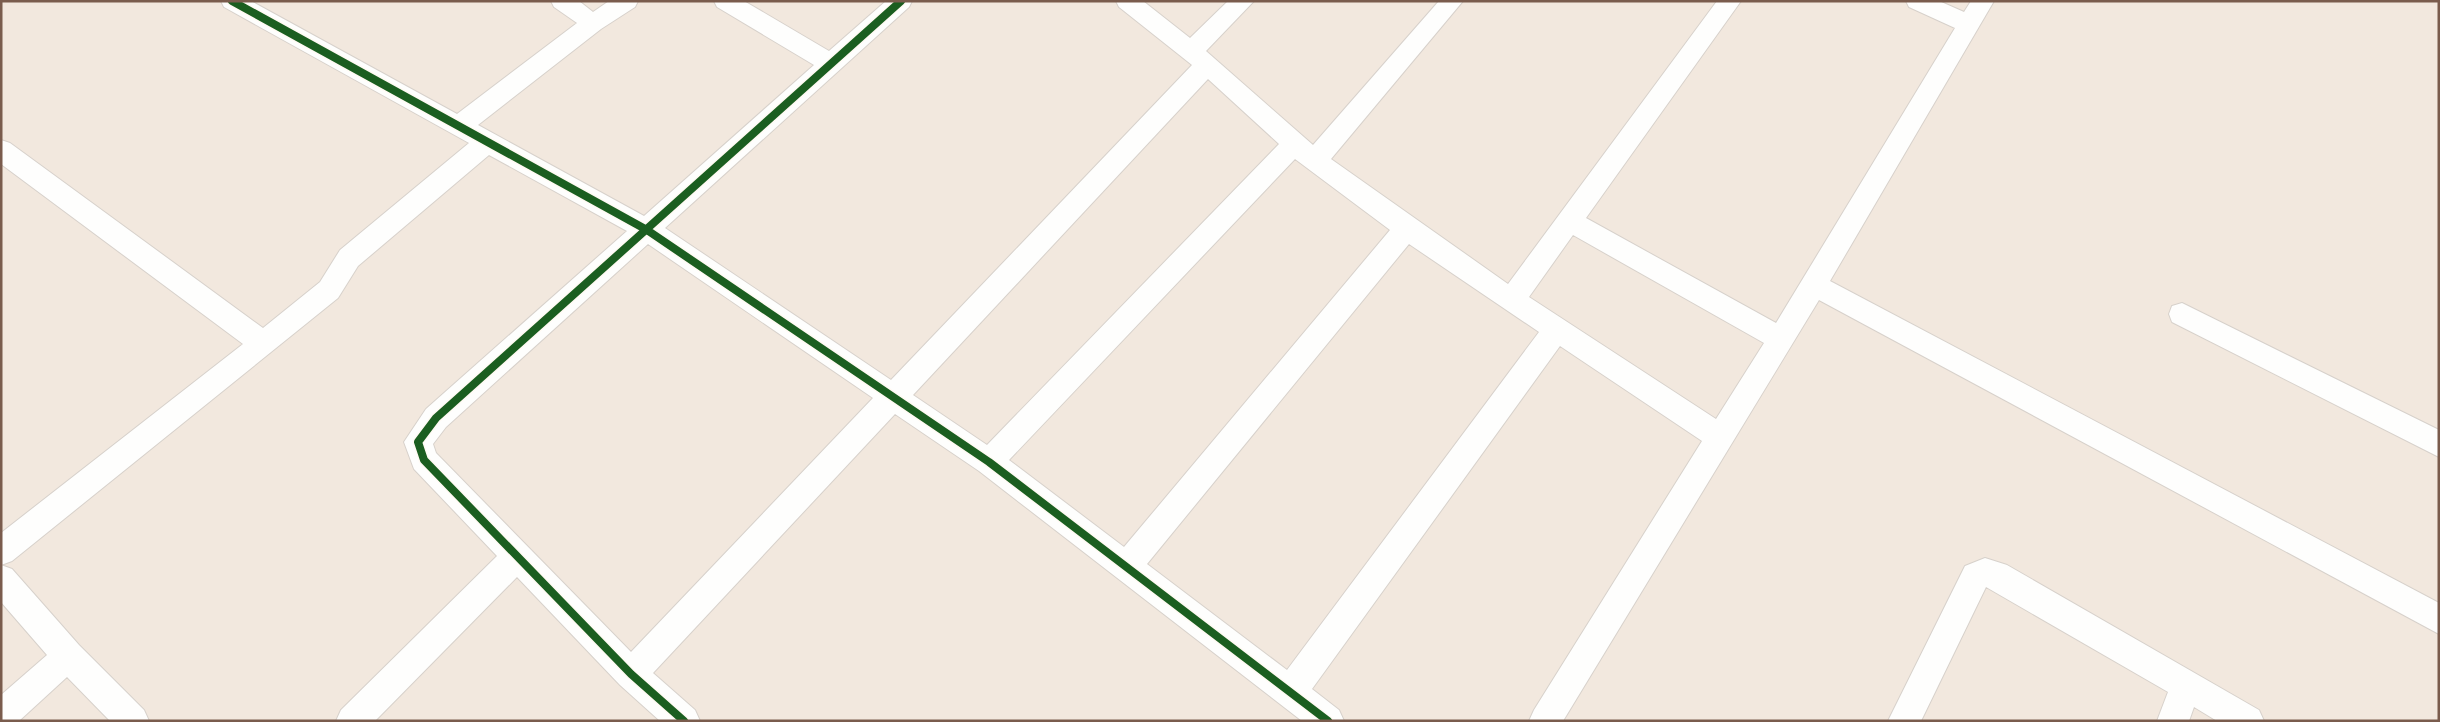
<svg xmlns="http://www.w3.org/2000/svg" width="2440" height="722" font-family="'Varela Round',sans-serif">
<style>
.residential{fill:#f2e8de}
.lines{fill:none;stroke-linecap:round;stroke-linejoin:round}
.street-casing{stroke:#d7d1cb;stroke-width:2}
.street{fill:#fefefd;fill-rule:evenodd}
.cycleway-casing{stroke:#fffaf3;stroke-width:11}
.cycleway{stroke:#1b5e20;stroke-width:8}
</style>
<rect width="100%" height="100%" fill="#f9f5f0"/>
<path class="residential" d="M 1,1 L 2439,1 L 2439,721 L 1,721 Z"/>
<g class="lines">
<defs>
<path id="street" d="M 221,1 L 251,1 L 457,114 L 577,23 L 554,7 L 551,1 L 579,1 L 593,12 L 609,1 L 638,1 L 635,7 L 601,29 L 478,125 L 644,216 L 814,65 L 717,7 L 714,1 L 744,1 L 829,51 L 886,1 L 912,1 L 909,7 L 665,228 L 891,380 L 1192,65 L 1119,7 L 1116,1 L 1143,1 L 1190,38 L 1228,1 L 1254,1 L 1206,51 L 1313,145 L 1439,1 L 1463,1 L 1331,159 L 1508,284 L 1717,1 L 1741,1 L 1586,218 L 1776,323 L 1955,28 L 1909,7 L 1906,1 L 1939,1 L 1964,12 L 1971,1 L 1994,1 L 1830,281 L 2439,603 L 2439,634 L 1819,300 L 1563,721 L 1529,721 L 1534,710 L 1702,441 L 1560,346 L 1312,689 L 1339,710 L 1344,721 L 1302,721 L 979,471 L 895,414 L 653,673 L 695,710 L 700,721 L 660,721 L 620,685 L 517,577 L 375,721 L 336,721 L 341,710 L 497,556 L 414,469 L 404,442 L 426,409 L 627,231 L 489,155 L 358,266 L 338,298 L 12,561 L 1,565 L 1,533 L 243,344 L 1,164 L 1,140 L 10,143 L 263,328 L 320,282 L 340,250 L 469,143 L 224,7 ZM 1208,79 L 1279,144 L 987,445 L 913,395 ZM 1295,159 L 1390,230 L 1124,547 L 1009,460 ZM 1573,235 L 1764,343 L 1716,419 L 1529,297 ZM 648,244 L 873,398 L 631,652 L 436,453 L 433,444 L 446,427 ZM 1409,244 L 1539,332 L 1287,670 L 1147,564 Z
M 2182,303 L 2439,430 L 2439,457 L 2172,322 L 2169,314 L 2172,306 Z
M 1985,558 L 2007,565 L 2259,710 L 2264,721 L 2217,721 L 2194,707 L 2189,721 L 2157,721 L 2168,692 L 1986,587 L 1921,721 L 1888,721 L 1965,566 Z
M 1,565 L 12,569 L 79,645 L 144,710 L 149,721 L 110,721 L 67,677 L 19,721 L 1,721 L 1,695 L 47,655 L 1,602 Z"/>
</defs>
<use href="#street" class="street-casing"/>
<use href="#street" class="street"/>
<defs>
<path id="cycleway" d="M 232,1 L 647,230 L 989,462 L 1328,721
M 684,721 L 631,674 L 424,460 L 418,442 L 436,418 L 901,1"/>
</defs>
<use href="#cycleway" class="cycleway-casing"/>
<use href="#cycleway" class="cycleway"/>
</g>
<rect width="2440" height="722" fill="none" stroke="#7a5c4d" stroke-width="5"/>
</svg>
